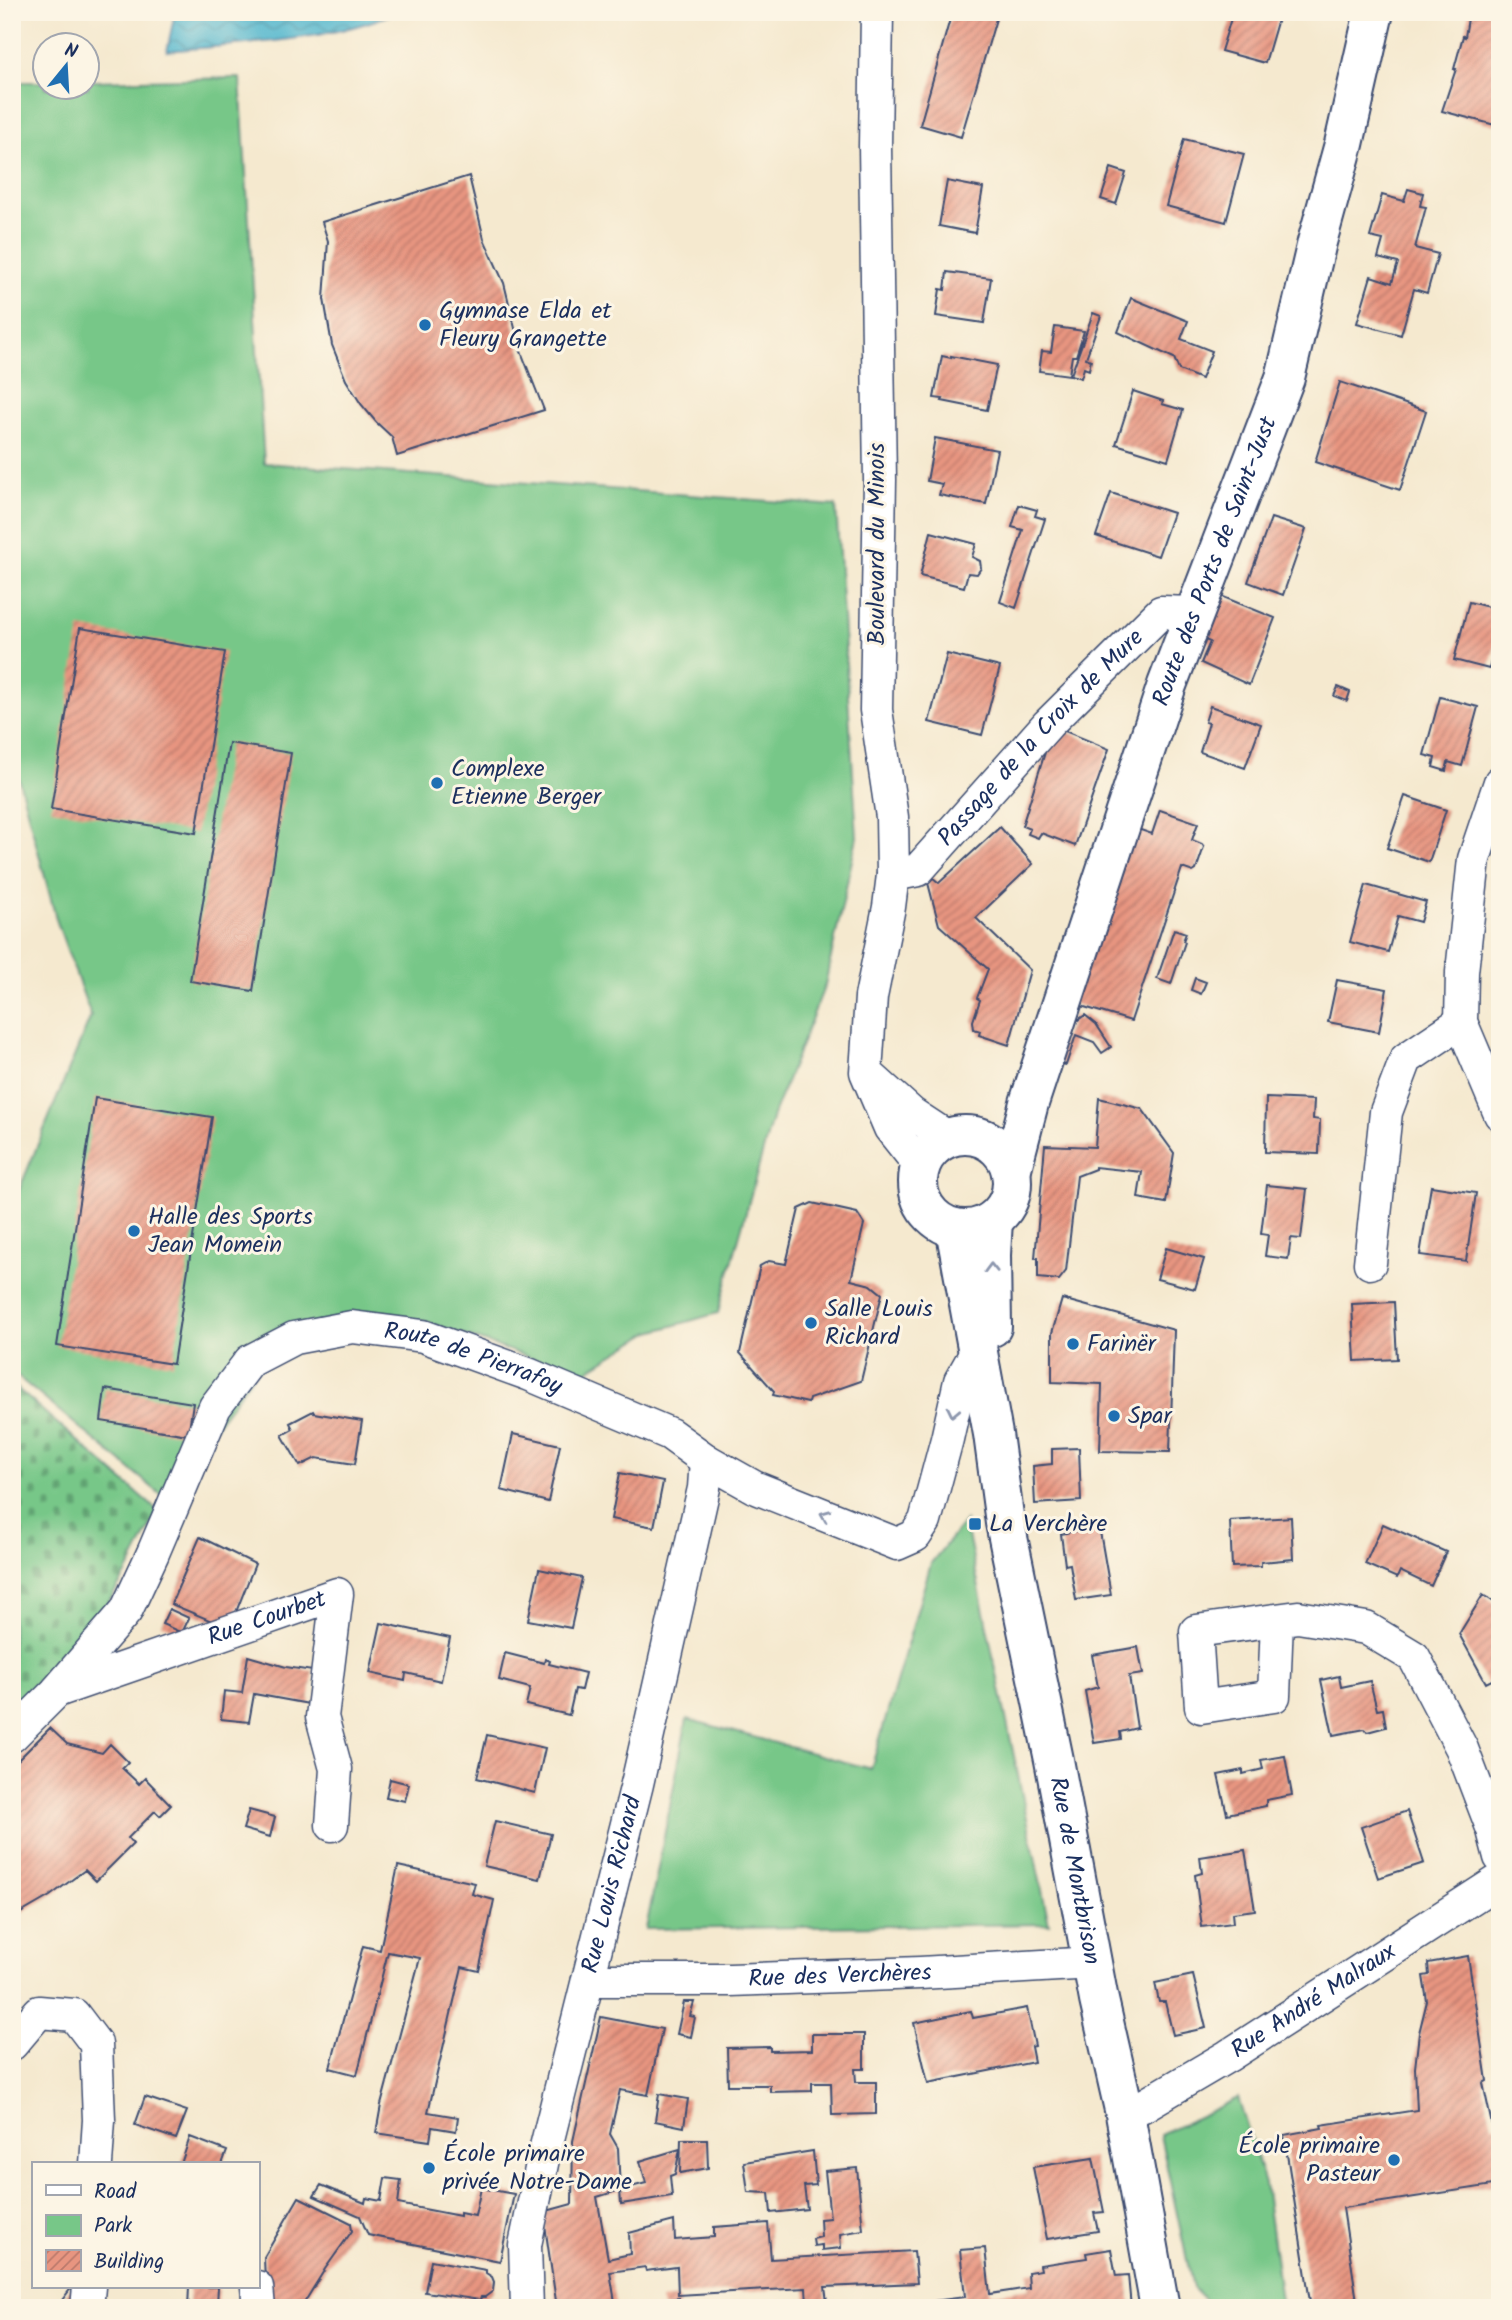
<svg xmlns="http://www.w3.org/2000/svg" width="1512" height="2320" font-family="Kalam,sans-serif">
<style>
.cemetery{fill:url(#cemetery-stones);stroke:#497b73;stroke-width:2}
.park{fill:#77c788;stroke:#497b73;stroke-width:2}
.water{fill:url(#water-waves);stroke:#357296;stroke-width:2}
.building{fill:url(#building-hatch)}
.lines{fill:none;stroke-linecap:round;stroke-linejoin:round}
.street-casing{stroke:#3c4b6f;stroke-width:35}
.secondary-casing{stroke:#3c4b6f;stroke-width:42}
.street{stroke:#fff;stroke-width:32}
.secondary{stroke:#fff;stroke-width:38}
.oneway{stroke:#8d97ae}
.poi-dot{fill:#1f6fb2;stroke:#fcf5e5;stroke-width:2.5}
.labels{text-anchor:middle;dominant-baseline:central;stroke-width:6;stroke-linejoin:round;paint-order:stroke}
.poi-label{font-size:24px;fill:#1b2f5e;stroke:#fcf5e5;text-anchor:start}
.street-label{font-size:24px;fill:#1b2f5e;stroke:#fcf5e5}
</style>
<defs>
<pattern id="cemetery-stones" width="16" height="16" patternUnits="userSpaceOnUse" patternTransform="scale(1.75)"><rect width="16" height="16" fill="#77c788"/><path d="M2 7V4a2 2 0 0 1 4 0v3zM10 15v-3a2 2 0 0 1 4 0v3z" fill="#61a272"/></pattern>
<pattern id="water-waves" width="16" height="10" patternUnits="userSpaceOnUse" patternTransform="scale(1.75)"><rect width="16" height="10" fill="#4fb6ce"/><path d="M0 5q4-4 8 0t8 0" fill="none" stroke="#4194aa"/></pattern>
<pattern id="building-hatch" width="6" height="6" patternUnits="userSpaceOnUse" patternTransform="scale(1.75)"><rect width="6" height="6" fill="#e89580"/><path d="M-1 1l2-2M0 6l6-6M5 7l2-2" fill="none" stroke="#bb7a6c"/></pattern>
</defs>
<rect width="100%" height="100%" fill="#fcf5e5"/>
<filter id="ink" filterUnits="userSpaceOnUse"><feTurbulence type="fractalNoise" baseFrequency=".0143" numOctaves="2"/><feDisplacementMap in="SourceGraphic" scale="14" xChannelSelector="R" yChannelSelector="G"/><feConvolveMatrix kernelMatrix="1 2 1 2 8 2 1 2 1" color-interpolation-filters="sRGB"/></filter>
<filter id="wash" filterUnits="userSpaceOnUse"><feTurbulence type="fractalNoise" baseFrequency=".00686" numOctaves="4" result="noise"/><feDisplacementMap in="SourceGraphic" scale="28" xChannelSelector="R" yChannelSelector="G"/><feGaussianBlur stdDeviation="1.57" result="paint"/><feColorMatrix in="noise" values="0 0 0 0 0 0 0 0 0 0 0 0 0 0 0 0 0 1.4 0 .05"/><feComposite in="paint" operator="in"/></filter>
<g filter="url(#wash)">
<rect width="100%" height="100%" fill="#f5e9cf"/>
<path class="cemetery" d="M 12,1384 L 158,1511 C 146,1534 136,1558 123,1579 C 93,1629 54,1674 12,1714 Z"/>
<path class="park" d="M 240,78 L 264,463 L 836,506 L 857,837 L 825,985 L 773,1115 L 718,1313 L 648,1333 L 580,1375 L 424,1321 L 289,1326 L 164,1497 L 12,1372 L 12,1207 L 91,1016 L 57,922 L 12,754 L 12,82 L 45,82 L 46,88 L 88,88 L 88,81 Z
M 965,1521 L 1049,1924 L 646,1929 L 687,1719 L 871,1769 L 931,1563 Z
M 1238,2098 L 1265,2184 L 1282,2308 L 1207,2308 L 1206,2301 L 1193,2288 L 1160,2135 Z"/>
<path class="water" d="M 175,12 L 396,12 C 329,42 239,44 167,51 Z"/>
<g id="blocks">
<path class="building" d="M 952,12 L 998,12 L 961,137 L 920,125 Z
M 1233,12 L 1280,12 L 1265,63 L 1221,51 Z
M 1469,12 L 1500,12 L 1500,108 L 1495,125 L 1442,111 L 1456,69 L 1454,69 L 1463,36 L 1465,37 Z
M 1184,139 L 1244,154 L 1226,222 L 1166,206 Z
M 1111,168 L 1126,173 L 1116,204 L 1101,199 Z
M 469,176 L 484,239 L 504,283 L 520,349 L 544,410 L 397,456 L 392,437 L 376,422 L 361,404 L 346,380 L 332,345 L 324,299 L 328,241 L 322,222 Z
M 947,181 L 983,188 L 975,233 L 939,226 Z
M 1408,189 L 1423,193 L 1420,206 L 1426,207 L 1415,248 L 1438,254 L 1427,293 L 1414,289 L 1401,335 L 1357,323 L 1371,276 L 1392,283 L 1398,263 L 1378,258 L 1383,240 L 1370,237 L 1382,195 L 1404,201 Z
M 947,272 L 991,278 L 984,323 L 936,316 L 940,289 L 945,290 Z
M 1131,298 L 1188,321 L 1181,339 L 1212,351 L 1201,379 L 1179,370 L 1174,358 L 1118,332 Z
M 1093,313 L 1101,316 L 1086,358 L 1091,360 L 1089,370 L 1084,368 L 1081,378 L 1071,375 Z
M 1055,327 L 1084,331 L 1076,356 L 1072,356 L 1069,375 L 1039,371 L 1042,351 L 1051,352 Z
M 942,356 L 951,358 L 951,356 L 997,365 L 987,410 L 942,401 L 943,399 L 934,398 Z
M 1340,382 L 1426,411 L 1400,490 L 1315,462 Z
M 1133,391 L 1163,401 L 1162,404 L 1183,410 L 1168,460 L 1116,444 Z
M 935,438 L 997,450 L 986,504 L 939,495 L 942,484 L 927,481 Z
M 1111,493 L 1173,513 L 1158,556 L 1096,536 Z
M 1019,505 L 1037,510 L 1035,516 L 1045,519 L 1016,608 L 1000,602 L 1023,530 L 1012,527 Z
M 1271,518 L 1306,529 L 1283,595 L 1248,582 Z
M 931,532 L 976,544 L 972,557 L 980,561 L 981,568 L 977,574 L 968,573 L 964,587 L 920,576 Z
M 1221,596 L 1275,618 L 1249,685 L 1201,663 L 1210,642 L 1200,638 Z
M 1469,602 L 1500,610 L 1500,628 L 1489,669 L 1454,660 Z
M 80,628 L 225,652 L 196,833 L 51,809 Z
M 947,654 L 1000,667 L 982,735 L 929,722 Z
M 1338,687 L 1350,692 L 1347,701 L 1334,696 Z
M 1440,697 L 1478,707 L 1462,766 L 1448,762 L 1446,771 L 1433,767 L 1435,758 L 1424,755 Z
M 1210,706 L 1261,724 L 1245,768 L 1200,752 L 1209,723 L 1205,722 Z
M 1055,727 L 1109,749 L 1075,846 L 1041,833 L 1038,838 L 1028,834 L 1030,829 L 1022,826 L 1052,730 Z
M 229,743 L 291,753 L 253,991 L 190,981 Z
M 1405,796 L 1446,810 L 1429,862 L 1387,848 Z
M 1160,810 L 1198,823 L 1192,840 L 1202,844 L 1204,847 L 1196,870 L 1193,872 L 1182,868 L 1131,1021 L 1071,1003 L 1132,827 L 1152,834 Z
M 1000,827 L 1033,864 L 976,918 L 1030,970 L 1009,1045 L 979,1035 L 980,1031 L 974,1029 L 973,1021 L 980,1000 L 977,998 L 988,969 L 939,925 L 927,879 L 932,877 L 939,883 Z
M 1366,885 L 1426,902 L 1420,922 L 1398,916 L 1388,952 L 1350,942 Z
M 1174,929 L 1186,933 L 1183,941 L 1185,942 L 1171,984 L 1157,979 Z
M 1195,978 L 1206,982 L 1201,994 L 1191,990 Z
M 1337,980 L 1387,989 L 1379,1032 L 1328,1022 Z
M 1074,1014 L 1078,1020 L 1085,1015 L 1096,1024 L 1111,1047 L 1102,1053 L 1094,1042 L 1076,1035 L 1066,1065 L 1055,1062 Z
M 95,1098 L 212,1117 L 173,1364 L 57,1346 Z
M 1099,1098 L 1142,1109 L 1174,1153 L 1166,1203 L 1138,1198 L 1142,1172 L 1095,1167 L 1095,1169 L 1077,1176 L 1066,1271 L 1059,1280 L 1038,1278 L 1038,1258 L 1035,1258 L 1045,1145 L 1095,1147 Z
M 1266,1098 L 1314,1100 L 1313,1119 L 1320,1120 L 1319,1154 L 1265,1152 Z
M 1267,1185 L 1307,1189 L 1301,1239 L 1291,1238 L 1288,1259 L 1265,1256 L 1268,1235 L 1261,1234 Z
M 1431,1186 L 1476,1193 L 1466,1261 L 1420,1255 Z
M 812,1203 L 857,1213 L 864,1224 L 851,1280 L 871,1285 L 882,1294 L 861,1381 L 809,1399 L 808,1403 L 773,1395 L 774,1391 L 740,1353 L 760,1266 L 769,1261 L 786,1264 L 799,1209 Z
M 1166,1248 L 1204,1259 L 1195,1289 L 1157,1279 Z
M 1062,1299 L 1174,1330 L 1170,1452 L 1100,1451 L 1102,1384 L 1052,1382 L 1052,1333 Z
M 1394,1302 L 1397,1359 L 1355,1361 L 1352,1304 Z
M 105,1389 L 193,1403 L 188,1435 L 101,1421 Z
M 313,1411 L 314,1413 L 362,1421 L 355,1464 L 316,1458 L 300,1466 L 282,1435 L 293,1429 L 290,1423 Z
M 513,1434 L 560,1445 L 548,1502 L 501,1490 Z
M 1079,1448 L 1081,1501 L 1035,1504 L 1033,1466 L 1052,1464 L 1052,1449 Z
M 620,1473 L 663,1482 L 654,1527 L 611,1519 Z
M 1291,1517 L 1293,1559 L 1261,1562 L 1261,1566 L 1232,1567 L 1230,1521 Z
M 1383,1524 L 1446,1552 L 1431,1586 L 1400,1571 L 1397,1578 L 1365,1564 Z
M 1099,1526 L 1111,1595 L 1076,1600 L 1070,1564 L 1065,1565 L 1061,1534 Z
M 200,1537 L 255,1564 L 236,1612 L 214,1622 L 171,1604 Z
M 539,1569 L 582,1578 L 571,1628 L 528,1620 Z
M 1483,1595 L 1500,1606 L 1500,1676 L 1486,1683 L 1459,1634 Z
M 169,1609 L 189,1618 L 182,1633 L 162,1624 Z
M 381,1623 L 450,1638 L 441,1681 L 406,1673 L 405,1681 L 370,1673 Z
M 1138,1647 L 1143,1674 L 1129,1676 L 1137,1728 L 1120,1732 L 1121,1739 L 1094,1743 L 1085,1691 L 1098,1687 L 1092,1655 Z
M 505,1653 L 544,1663 L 545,1659 L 550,1661 L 549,1664 L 585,1673 L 581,1690 L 575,1689 L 569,1715 L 526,1705 L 530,1688 L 499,1680 Z
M 248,1656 L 286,1667 L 313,1671 L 309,1704 L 254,1694 L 249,1722 L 221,1719 L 224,1691 L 242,1693 Z
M 1339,1676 L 1341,1687 L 1370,1681 L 1377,1710 L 1383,1709 L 1386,1727 L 1367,1732 L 1365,1729 L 1333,1735 L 1321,1680 Z
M 50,1728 L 67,1744 L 102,1753 L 110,1744 L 128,1762 L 122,1768 L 139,1784 L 145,1778 L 171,1805 L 160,1816 L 155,1811 L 128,1838 L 133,1844 L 96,1881 L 85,1870 L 50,1896 L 12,1918 L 12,1766 Z
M 487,1735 L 545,1748 L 535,1793 L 477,1778 Z
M 1285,1756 L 1292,1795 L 1266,1800 L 1266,1806 L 1227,1814 L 1218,1775 L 1243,1770 L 1243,1774 L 1263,1769 L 1261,1760 Z
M 390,1779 L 409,1784 L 405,1801 L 386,1797 Z
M 249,1810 L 275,1817 L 270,1837 L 243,1829 Z
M 1407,1811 L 1424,1863 L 1378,1878 L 1361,1827 Z
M 495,1821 L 551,1834 L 540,1879 L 484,1866 Z
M 1245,1850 L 1255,1910 L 1232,1913 L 1233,1923 L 1202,1927 L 1195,1875 L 1202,1873 L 1200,1857 Z
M 398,1866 L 475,1883 L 472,1894 L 494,1900 L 479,1971 L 462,1967 L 428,2112 L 458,2117 L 456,2131 L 432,2127 L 430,2141 L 376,2133 L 381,2105 L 420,1958 L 388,1952 L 357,2075 L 330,2068 L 363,1946 L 380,1950 Z
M 1468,1956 L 1487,2081 L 1483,2083 L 1492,2125 L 1500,2124 L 1500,2184 L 1343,2208 L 1358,2308 L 1311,2308 L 1284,2135 L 1322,2128 L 1321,2125 L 1417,2110 L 1415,2068 L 1419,2033 L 1427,2001 L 1423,1976 L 1429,1975 L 1428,1963 Z
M 1193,1975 L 1206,2028 L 1173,2035 L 1165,2002 L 1159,2002 L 1155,1983 Z
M 684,2002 L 694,2002 L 690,2016 L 695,2017 L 691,2037 L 677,2034 Z
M 1027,2008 L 1035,2046 L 1031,2047 L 1034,2062 L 928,2083 L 914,2023 L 971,2011 L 973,2018 Z
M 601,2017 L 662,2029 L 648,2095 L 620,2090 L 610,2134 L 618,2148 L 620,2190 L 646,2183 L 640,2161 L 680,2149 L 675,2174 L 670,2176 L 672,2196 L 621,2204 L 620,2190 L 597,2197 L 608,2259 L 630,2254 L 629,2233 L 674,2221 L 675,2240 L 714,2237 L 714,2227 L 768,2223 L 771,2259 L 914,2251 L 917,2283 L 825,2287 L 827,2302 L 807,2303 L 806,2288 L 678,2295 L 677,2267 L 646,2271 L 645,2267 L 610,2272 L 616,2308 L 557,2308 L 543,2212 L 572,2204 L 573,2141 Z
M 812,2034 L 864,2034 L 864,2069 L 855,2069 L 856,2082 L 876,2082 L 876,2114 L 832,2115 L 831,2083 L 812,2083 L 812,2091 L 770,2092 L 770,2085 L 728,2085 L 727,2048 L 770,2047 L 770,2051 L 812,2050 Z
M 659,2094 L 688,2099 L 684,2127 L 655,2121 Z
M 145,2097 L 187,2111 L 176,2139 L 135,2125 Z
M 190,2137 L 227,2151 L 222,2164 L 181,2164 Z
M 681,2139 L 707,2139 L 708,2168 L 680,2173 Z
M 813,2151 L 816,2185 L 804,2186 L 807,2209 L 771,2213 L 769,2193 L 748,2192 L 744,2162 Z
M 1093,2158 L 1104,2212 L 1094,2213 L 1098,2231 L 1047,2239 L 1033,2167 Z
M 857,2168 L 863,2230 L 840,2234 L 841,2248 L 822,2250 L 822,2245 L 814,2246 L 813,2239 L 821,2237 L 820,2219 L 830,2218 L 825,2171 Z
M 385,2178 L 401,2180 L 398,2204 L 460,2216 L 460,2213 L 475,2216 L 481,2188 L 514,2194 L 500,2261 L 368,2235 L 360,2216 L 314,2196 L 321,2185 L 365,2203 L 366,2198 L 381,2201 Z
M 299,2197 L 351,2223 L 352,2231 L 325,2269 L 301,2308 L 266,2307 L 264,2257 Z
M 985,2248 L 990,2294 L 1029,2288 L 1028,2272 L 1041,2270 L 1040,2265 L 1087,2258 L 1086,2253 L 1111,2249 L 1116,2276 L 1128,2275 L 1131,2308 L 1030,2308 L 1030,2306 L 1005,2307 L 1005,2304 L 991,2305 L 991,2308 L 919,2308 L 919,2303 L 965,2297 L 960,2250 Z
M 431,2260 L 486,2270 L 486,2273 L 492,2277 L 494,2282 L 493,2291 L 485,2297 L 481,2297 L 480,2300 L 425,2292 Z
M 72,2287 L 79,2287 L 74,2308 L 56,2308 Z
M 189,2287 L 218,2287 L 217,2305 L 223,2306 L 223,2308 L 188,2308 Z
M 679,2298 L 679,2308 L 662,2308 L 661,2300 Z"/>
</g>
</g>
<g filter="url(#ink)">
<use href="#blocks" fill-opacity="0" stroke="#3c4b6f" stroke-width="2"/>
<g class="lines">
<defs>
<g id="street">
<path d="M 877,12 L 875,146 L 880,480 L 876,710 L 892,817 L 893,875 L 889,907 L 871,997 L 866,1072 L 890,1128 L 921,1167"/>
<path d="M 1500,782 L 1474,859 L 1462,972 L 1461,1022 L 1500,1114"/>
<path id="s1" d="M 893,875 L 918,870 L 1048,724 L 1161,612 L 1194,613"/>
<path d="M 872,1078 L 911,1113 L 949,1138"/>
<path d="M 1370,1263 L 1386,1112 L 1406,1059 L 1461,1022"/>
<path d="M 1277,1620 L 1274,1696 L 1201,1707 L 1196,1631 L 1298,1617 L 1366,1628 L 1414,1657 L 1462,1749 L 1493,1830 L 1500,1857"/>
<path id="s2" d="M 57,1691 L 337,1594 L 322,1717 L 336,1769 L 332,1825"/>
<path id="s3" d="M 12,1736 L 56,1692 L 126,1611 L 153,1553 L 215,1407 L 250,1361 L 294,1338 L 352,1327 L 423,1336 L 528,1374 L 670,1434 L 706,1460 L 754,1487 L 897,1544 L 915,1536 L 925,1521 L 947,1439 L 960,1381 L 978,1349"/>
<path id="s4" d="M 588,1980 L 730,1980 L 920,1973 L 1093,1963"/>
<path d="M 12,2044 L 39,2012 L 74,2015 L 96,2044 L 99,2120 L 96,2164"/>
<path id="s5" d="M 1125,2114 L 1143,2106 L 1228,2056 L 1500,1880"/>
<path d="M 257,2287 L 259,2308"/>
<path d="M 87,2308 L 89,2287"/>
<path id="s6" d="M 527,2308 L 525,2245 L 543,2159 L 637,1784 L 704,1488 L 706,1460"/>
</g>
<g id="secondary">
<circle cx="965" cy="1182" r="47"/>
<path id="s7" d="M 1011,1172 L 1029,1103 L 1167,685 L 1285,378 L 1317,242 L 1344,144 L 1374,12"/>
<path id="s8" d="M 955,1228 L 993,1434 L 1005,1523 L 1054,1760 L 1099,2000 L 1125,2114 L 1160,2308"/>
<path d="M 992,1327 L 991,1255 L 993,1220"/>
</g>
</defs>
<use href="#street" class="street-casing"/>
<use href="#secondary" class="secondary-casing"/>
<use href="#street" class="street"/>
<use href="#secondary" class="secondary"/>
</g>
<defs><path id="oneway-chevron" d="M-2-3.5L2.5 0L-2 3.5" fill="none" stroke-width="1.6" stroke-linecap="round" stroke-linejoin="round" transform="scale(1.75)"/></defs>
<g class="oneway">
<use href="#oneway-chevron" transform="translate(991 1268) rotate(-91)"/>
<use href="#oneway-chevron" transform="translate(953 1412) rotate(102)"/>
<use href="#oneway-chevron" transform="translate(825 1515) rotate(-158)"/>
</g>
</g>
<g class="poi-dot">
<circle cx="425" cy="325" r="7"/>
<circle cx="437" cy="783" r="7"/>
<circle cx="134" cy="1231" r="7"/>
<circle cx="811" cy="1323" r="7"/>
<circle cx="1073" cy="1344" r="7"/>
<circle cx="1114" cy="1416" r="7"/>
<rect x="968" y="1517" width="14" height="14" rx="3.5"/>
<circle cx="1394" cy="2160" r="7"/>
<circle cx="429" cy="2168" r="7"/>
</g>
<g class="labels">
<g class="poi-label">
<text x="439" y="311">Gymnase Elda et<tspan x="439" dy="28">Fleury Grangette</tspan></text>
<text x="451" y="769">Complexe<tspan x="451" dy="28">Etienne Berger</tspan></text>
<text x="148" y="1217">Halle des Sports<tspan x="148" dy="28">Jean Momein</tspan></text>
<text x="825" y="1309">Salle Louis<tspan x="825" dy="28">Richard</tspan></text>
<text x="1087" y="1344">Farinër</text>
<text x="1128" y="1416">Spar</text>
<text x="989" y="1524">La Verchère</text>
<text x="1380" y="2146" text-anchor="end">École primaire<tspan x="1380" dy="28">Pasteur</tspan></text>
<text x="443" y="2154">École primaire<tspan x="443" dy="28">privée Notre-Dame</tspan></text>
</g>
<g class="street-label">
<text transform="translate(877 544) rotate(-90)">Boulevard du Minois</text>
<text stroke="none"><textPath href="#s7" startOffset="644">Route des Ports de Saint-Just</textPath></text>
<text stroke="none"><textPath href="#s1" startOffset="206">Passage de la Croix de Mure</textPath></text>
<text stroke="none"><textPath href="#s3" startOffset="684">Route de Pierrafoy</textPath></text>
<text stroke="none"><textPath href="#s2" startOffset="222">Rue Courbet</textPath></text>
<text stroke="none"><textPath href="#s8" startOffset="654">Rue de Montbrison</textPath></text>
<text stroke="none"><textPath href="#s6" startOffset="434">Rue Louis Richard</textPath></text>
<text stroke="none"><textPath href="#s4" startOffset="252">Rue des Verchères</textPath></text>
<text stroke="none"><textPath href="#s5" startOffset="220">Rue André Malraux</textPath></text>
</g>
</g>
<rect width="1512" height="2320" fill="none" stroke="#fcf5e5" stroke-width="42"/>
<rect x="32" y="2162" width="228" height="126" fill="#fcf5e5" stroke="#a2a6af" stroke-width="2"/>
<rect x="46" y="2185" width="35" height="10" fill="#ffffff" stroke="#a2a6af" stroke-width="2"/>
<text x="94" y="2198" font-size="21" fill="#1b2f5e">Road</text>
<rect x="46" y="2215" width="35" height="21" fill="#77c788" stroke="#a2a6af" stroke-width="2"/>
<text x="94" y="2232" font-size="21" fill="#1b2f5e">Park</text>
<rect x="46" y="2250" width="35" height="21" fill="url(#building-hatch)" stroke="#a2a6af" stroke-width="2"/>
<text x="94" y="2268" font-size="21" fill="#1b2f5e">Building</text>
<g transform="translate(66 66) rotate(18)"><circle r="33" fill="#fcf5e5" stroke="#a2a6af" stroke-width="2"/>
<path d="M0-5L12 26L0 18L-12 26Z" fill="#1f6fb2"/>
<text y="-10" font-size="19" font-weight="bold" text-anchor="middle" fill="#1b2f5e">N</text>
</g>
</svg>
